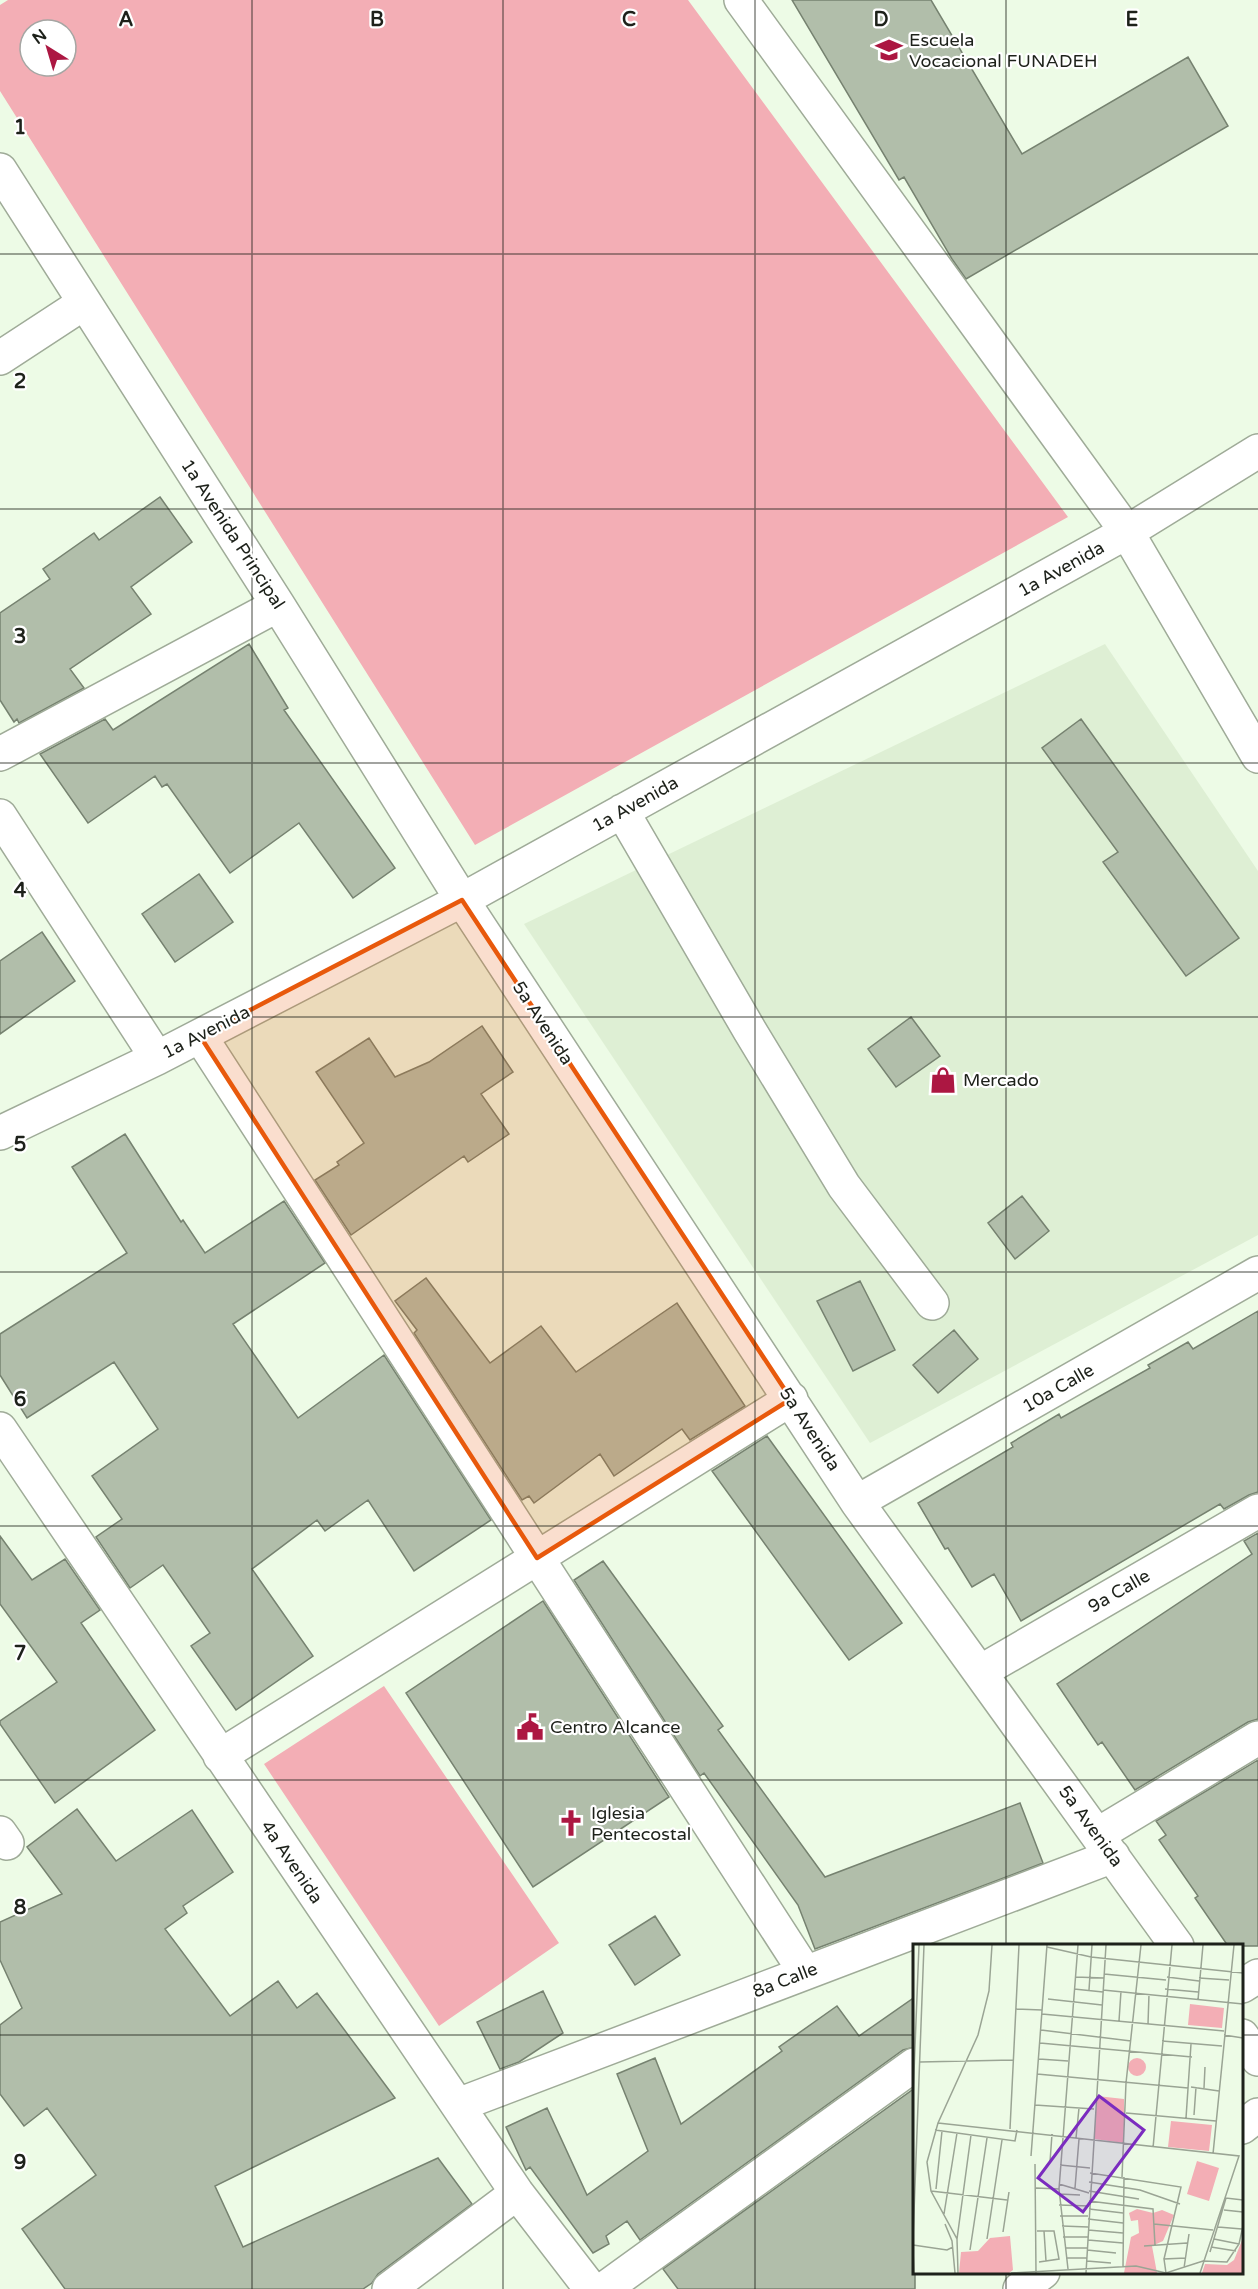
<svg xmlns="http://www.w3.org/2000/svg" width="1258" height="2289" font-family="'Varela Round',sans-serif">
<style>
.built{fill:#deefd4}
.green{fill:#f3aeb5;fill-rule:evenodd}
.building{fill:#b1beaa;stroke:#768270;stroke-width:1.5}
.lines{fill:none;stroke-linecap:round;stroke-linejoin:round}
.minor-casing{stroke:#9fab98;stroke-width:36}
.minor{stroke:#fff;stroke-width:33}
.marked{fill:#e8590c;fill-opacity:0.2;stroke:#e8590c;stroke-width:4.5;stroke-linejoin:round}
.grid{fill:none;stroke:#1d211a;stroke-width:1.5;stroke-opacity:0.55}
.labels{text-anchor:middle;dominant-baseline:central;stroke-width:4.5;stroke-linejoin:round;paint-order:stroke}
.poi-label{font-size:18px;fill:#1d211a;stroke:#fff;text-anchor:start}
.street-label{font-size:18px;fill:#1d211a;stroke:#fff}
.inset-road{fill:none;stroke:#9aa494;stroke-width:1.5}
.view{fill:#7b2cbf;fill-opacity:0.15;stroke:#7b2cbf;stroke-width:3}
.inset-edge{fill:none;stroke:#1d211a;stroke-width:3}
.grid-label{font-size:20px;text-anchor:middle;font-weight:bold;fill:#1d211a;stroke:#fff;stroke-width:4.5;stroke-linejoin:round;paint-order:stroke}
</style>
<rect width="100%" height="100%" fill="#edfbe6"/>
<path class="built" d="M 1105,644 L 1258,871 L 1258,1235 L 870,1443 L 524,924 Z"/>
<path class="green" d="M 8,0 L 688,0 L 1068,517 L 475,845 L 0,91 L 0,5 ZM 30,30 L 66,30 L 66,66 L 30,66 Z
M 384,1686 L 559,1943 L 439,2026 L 264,1764 Z"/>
<path class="building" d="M 792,0 L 931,0 L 1022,154 L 1188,57 L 1228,126 L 966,279 L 952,259 L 904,177 L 899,180 Z
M 160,497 L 192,542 L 131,587 L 151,614 L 70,669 L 84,688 L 19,723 L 17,719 L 14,722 L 0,700 L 0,613 L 50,579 L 43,569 L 94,533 L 99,540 Z
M 249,644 L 288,708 L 284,710 L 395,868 L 353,898 L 299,823 L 230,873 L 167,784 L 162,787 L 155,776 L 88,823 L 40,754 L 105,719 L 113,730 Z
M 1081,719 L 1239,938 L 1186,976 L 1103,862 L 1118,852 L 1042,748 Z
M 199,874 L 233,922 L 175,962 L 142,914 Z
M 42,932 L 75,981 L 0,1034 L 0,961 Z
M 911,1017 L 940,1056 L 896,1087 L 868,1049 Z
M 482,1026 L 513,1072 L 481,1094 L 509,1134 L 468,1162 L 464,1156 L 351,1235 L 315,1180 L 339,1165 L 337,1162 L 364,1143 L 316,1072 L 369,1038 L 395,1077 L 429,1062 Z
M 125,1134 L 181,1222 L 183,1220 L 205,1253 L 284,1201 L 325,1263 L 233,1324 L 298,1418 L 384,1355 L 491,1520 L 414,1571 L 368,1500 L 325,1531 L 317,1520 L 252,1569 L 313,1656 L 236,1710 L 191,1646 L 210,1633 L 163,1565 L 130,1588 L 96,1537 L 122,1519 L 92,1476 L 158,1429 L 114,1362 L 27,1418 L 0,1375 L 0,1334 L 127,1253 L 72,1167 Z
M 1022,1196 L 1049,1231 L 1015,1259 L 988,1223 Z
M 426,1278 L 490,1363 L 541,1326 L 576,1372 L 677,1303 L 745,1406 L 690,1440 L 682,1429 L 614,1476 L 600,1454 L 534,1503 L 529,1496 L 522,1500 L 414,1333 L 417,1330 L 395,1301 Z
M 860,1281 L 895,1350 L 853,1371 L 817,1301 Z
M 1258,1311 L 1258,1492 L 1249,1495 L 1224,1509 L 1220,1504 L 1021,1621 L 994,1574 L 972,1587 L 948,1548 L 945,1549 L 918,1503 L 1013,1447 L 1011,1443 L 1059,1414 L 1061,1418 L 1150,1368 L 1148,1365 L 1188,1342 L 1193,1349 Z
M 954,1330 L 978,1359 L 938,1393 L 913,1365 Z
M 767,1436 L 902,1623 L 849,1660 L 712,1471 Z
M 1258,1533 L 1258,1719 L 1248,1722 L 1135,1790 L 1102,1742 L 1098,1745 L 1057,1684 L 1252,1554 L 1244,1541 Z
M 0,1536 L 32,1580 L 65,1559 L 100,1610 L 81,1623 L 155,1730 L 55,1803 L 0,1724 L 0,1721 L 57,1682 L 0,1604 Z
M 603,1561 L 723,1726 L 718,1730 L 825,1877 L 1020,1803 L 1043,1863 L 815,1949 L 798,1905 L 704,1773 L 700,1776 L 574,1580 Z
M 543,1601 L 669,1797 L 533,1887 L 406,1693 Z
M 1258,1760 L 1258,1946 L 1228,1946 L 1195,1898 L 1198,1896 L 1159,1840 L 1166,1835 L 1156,1821 Z
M 77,1809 L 116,1861 L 192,1810 L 233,1872 L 183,1906 L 187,1913 L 165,1929 L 230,2016 L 278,1981 L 297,2008 L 317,1993 L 395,2098 L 215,2186 L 243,2247 L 438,2158 L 472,2204 L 378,2274 L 372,2283 L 363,2289 L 65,2289 L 22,2229 L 96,2175 L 47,2108 L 24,2126 L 0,2094 L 0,2025 L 22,2008 L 0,1960 L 0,1922 L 62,1894 L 27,1847 Z
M 655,1916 L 680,1955 L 635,1985 L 609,1945 Z
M 543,1991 L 563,2033 L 519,2062 L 500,2069 L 477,2022 Z
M 915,1997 L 915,2047 L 903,2050 L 640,2240 L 627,2221 L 606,2236 L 609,2244 L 593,2253 L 530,2167 L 526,2170 L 506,2127 L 547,2108 L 587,2195 L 648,2151 L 617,2074 L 655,2058 L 681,2124 L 782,2051 L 779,2047 L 837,2006 L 859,2036 Z
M 915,2088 L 915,2289 L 678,2289 L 663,2269 Z"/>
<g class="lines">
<defs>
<path id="minor" d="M 741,0 L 1127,532 L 1258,756
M 0,170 L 278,605 L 462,900 L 857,1502 L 1177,1946
M 0,358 L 84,303
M 0,754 L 278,605
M 622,811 L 750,1031 L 844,1186 L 932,1303
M 0,816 L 157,1058
M 200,1036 L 805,1972
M 0,1133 L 157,1058 L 462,900 L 1127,532 L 1258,451
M 0,1429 L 517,2193 L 591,2289
M 857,1502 L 1258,1273
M 980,1672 L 1258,1511
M 220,1756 L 791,1399
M 0,1833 L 7,1843
M 1097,1835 L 1258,1738
M 1242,1986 L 1258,1976
M 1242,2036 L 1258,2059
M 458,2105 L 1113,1856
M 1242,2127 L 1258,2115
M 389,2289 L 517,2193
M 604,2289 L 914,2065
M 1020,2289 L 1043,2272"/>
</defs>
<use href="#minor" class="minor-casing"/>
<use href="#minor" class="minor"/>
</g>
<path class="marked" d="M 462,900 L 791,1399 L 537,1558 L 200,1036 Z"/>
<path class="grid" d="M 252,0 L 252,2289M 503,0 L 503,2289M 755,0 L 755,2289M 1006,0 L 1006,1946M 0,254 L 1258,254M 0,509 L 1258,509M 0,763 L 1258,763M 0,1017 L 1258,1017M 0,1272 L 1258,1272M 0,1526 L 1258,1526M 0,1780 L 1258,1780M 0,2035 L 914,2035M 1242,2035 L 1258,2035M 1006,2272 L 1006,2289"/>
<defs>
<symbol id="school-bare" viewBox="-9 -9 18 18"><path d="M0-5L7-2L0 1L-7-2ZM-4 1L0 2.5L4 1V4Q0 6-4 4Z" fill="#ac1742" stroke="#fff" stroke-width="2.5" paint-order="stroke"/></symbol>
<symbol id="shop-bare" viewBox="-9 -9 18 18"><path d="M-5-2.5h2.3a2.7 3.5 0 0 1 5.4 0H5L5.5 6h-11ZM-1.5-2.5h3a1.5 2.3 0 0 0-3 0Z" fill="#ac1742" stroke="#fff" stroke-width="2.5" paint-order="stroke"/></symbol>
<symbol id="civic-bare" viewBox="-9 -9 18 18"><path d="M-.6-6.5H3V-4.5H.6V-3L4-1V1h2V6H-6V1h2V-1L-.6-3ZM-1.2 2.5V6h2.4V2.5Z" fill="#ac1742" stroke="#fff" stroke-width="2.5" paint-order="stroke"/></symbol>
<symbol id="church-bare" viewBox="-9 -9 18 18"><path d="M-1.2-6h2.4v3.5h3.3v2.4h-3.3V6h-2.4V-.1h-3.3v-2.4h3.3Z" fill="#ac1742" stroke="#fff" stroke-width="2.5" paint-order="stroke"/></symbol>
</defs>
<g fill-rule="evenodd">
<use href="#school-bare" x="870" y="31" width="38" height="38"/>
<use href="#shop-bare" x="924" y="1061" width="38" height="38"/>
<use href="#civic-bare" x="511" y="1708" width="38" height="38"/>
<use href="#church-bare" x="552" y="1804" width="38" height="38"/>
</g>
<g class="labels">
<g class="poi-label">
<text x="909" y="40">Escuela<tspan x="909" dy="21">Vocacional FUNADEH</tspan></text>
<text x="963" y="1080">Mercado</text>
<text x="550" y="1727">Centro Alcance</text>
<text x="591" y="1813">Iglesia<tspan x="591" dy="21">Pentecostal</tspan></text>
</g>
<g class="street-label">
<text transform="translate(233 534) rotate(57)">1a Avenida Principal</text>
<text transform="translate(1061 569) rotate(-29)">1a Avenida</text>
<text transform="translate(635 804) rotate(-29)">1a Avenida</text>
<text transform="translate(543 1023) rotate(57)">5a Avenida</text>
<text transform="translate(206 1032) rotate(-27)">1a Avenida</text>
<text transform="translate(1058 1388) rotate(-30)">10a Calle</text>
<text transform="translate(810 1429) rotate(57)">5a Avenida</text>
<text transform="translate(1119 1591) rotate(-30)">9a Calle</text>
<text transform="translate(1091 1826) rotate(54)">5a Avenida</text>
<text transform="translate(292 1862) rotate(56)">4a Avenida</text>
<text transform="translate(785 1980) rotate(-21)">8a Calle</text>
</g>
</g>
<g transform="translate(913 1944)">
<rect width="330" height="330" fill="#edfbe6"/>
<path d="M 277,60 L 311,64 L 309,84 L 275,81 ZM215 123a9 9 0 1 1 18 0a9 9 0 1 1-18 0ZM 184,152 L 211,155 L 211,199 L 181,195 ZM 258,177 L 299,181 L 296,207 L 255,203 ZM 284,217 L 306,224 L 296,257 L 274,250 ZM 224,265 L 240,269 L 249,266 L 261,271 L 250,297 L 239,302 L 244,329 L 211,329 L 218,293 L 226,289 L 225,276 L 218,277 L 216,269 ZM 97,292 L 100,326 L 96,329 L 46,329 L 48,308 L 65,307 L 77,294 ZM 330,294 L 330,329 L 289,329 L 292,320 L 314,321 L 321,316 Z" fill="#f3aeb5"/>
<path class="inset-road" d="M 134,3 L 178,13 L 330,29M 191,30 L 253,36M 162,33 L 191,34M 254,33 L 286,37M 286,34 L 316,36M 161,45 L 190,48M 252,45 L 285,48M 176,46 L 179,1M 190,46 L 330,60M 135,55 L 189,61M 285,56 L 290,1M 103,65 L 129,66M 129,70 L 311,87M 206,77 L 208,47M 235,80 L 236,50M 128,86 L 218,97M 311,91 L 330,94M 249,97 L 309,102M 127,99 L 279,113M 126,115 L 155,117M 7,118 L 100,116M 124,130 L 275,144M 278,143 L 306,147M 291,144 L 292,123M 0,154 L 6,1M 122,161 L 181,165M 213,169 L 303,177M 281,171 L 283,143M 273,174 L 278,100M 25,179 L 326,212 L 287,329M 97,185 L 106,1M 22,186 L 102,197 L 104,186M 163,194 L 166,164M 240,204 L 259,1M 300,210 L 321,1M 118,212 L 134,1M 137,218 L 139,190M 122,220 L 123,329M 147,221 L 177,224M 177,229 L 268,243 L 251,315M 209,233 L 213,139 L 228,1M 176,238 L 227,246 L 267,260M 146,240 L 176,249M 123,244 L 146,245M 162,244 L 166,195M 23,245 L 29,187M 18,247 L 94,256M 176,247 L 226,255M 146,250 L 167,251M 176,257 L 240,265 L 242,301M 146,261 L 176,262M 176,265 L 210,269M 311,266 L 330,268M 31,270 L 44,189M 147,272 L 175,272M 175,275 L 210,279M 32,280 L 39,297 L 42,329M 241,280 L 300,286M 149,282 L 175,283M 305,283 L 329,285M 175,286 L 210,289M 124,287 L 141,287 L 146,315 L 126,318M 131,287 L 133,317M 90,288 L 96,248M 150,293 L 175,293M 0,295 L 11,1M 44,295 L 58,191M 74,295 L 89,196M 301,295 L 326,300M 175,296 L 210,299M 0,301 L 34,306 L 40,303M 231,302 L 274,299M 298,303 L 323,307M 152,304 L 174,304M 0,306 L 1,329M 57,306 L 74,194M 174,306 L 203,309M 297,308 L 313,254 L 330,256M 153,314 L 174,314M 174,317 L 198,319M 210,323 L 211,233M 271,324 L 276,290M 155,325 L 146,245 L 165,1M 45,329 L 44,295 L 18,247 L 14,218 L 25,179 L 65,91 L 76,47 L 79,1M 98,329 L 223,322 L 253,329 L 290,317 L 314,318 L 326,300 L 330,282M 173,329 L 193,1M 253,329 L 251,315 L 273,314"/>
<path class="view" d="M 186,152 L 231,186 L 170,268 L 125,234 Z"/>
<rect width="330" height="330" class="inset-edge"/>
</g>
<g class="grid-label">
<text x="126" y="26">A</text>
<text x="377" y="26">B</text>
<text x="629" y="26">C</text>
<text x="881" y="26">D</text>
<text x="1132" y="26">E</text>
<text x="20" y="134">1</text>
<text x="20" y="388">2</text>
<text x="20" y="643">3</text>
<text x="20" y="897">4</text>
<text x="20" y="1151">5</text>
<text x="20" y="1406">6</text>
<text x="20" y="1660">7</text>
<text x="20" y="1914">8</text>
<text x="20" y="2169">9</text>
</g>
<g transform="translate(48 48) rotate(323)"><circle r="28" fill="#ffffff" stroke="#a5a6a3" stroke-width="1.5"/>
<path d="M0-4.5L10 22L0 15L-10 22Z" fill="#ac1742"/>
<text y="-9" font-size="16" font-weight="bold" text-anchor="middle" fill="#1d211a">N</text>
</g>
</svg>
